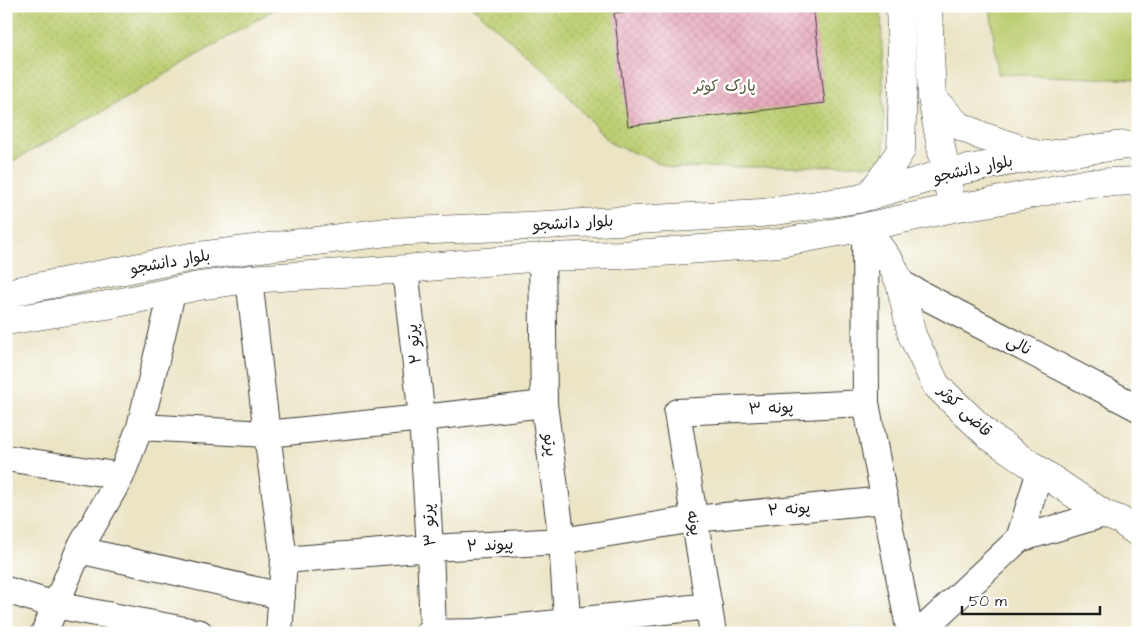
<svg xmlns="http://www.w3.org/2000/svg" width="1144" height="639" font-family="'Architects Daughter','Playpen Sans Arabic',sans-serif">
<style>
.park{fill:url(#park-dots);stroke:#6c7547}
.pitch{fill:#bcce72;stroke:#6c7547}
.building{fill:url(#building-cross-hatch)}
.lines{fill:none;stroke-linecap:round;stroke-linejoin:round}
.minor-casing{stroke:#3b3a35;stroke-width:28}
.major-casing{stroke:#3b3a35;stroke-width:29}
.minor{stroke:#fff;stroke-width:26}
.major{stroke:#fff;stroke-width:28}
.labels{text-anchor:middle;dominant-baseline:central;stroke-width:5;stroke-linejoin:round;paint-order:stroke}
.park-label{font-size:16px;fill:#545a3a;stroke:#fff}
.street-label{font-size:16px;fill:#1c1c1c;stroke:#fff}
</style>
<defs>
<pattern id="park-dots" width="8" height="8" patternUnits="userSpaceOnUse" patternTransform="scale(1.25)"><rect width="8" height="8" fill="#bcce72"/><path d="M2 2h.1M6 6h.1" fill="none" stroke="#a1b062" stroke-width="1.8" stroke-linecap="round"/></pattern>
<pattern id="building-cross-hatch" width="8" height="8" patternUnits="userSpaceOnUse" patternTransform="scale(1.25)"><rect width="8" height="8" fill="#e7a8bb"/><path d="M0 0l8 8M0 8l8-8" fill="none" stroke="#c690a0"/></pattern>
</defs>
<rect width="100%" height="100%" fill="#fff"/>
<filter id="ink" filterUnits="userSpaceOnUse"><feTurbulence type="fractalNoise" baseFrequency=".02" numOctaves="2"/><feDisplacementMap in="SourceGraphic" scale="10" xChannelSelector="R" yChannelSelector="G"/><feConvolveMatrix kernelMatrix="1 2 1 2 8 2 1 2 1" color-interpolation-filters="sRGB"/></filter>
<filter id="wash" filterUnits="userSpaceOnUse"><feTurbulence type="fractalNoise" baseFrequency=".0096" numOctaves="4" result="noise"/><feDisplacementMap in="SourceGraphic" scale="20" xChannelSelector="R" yChannelSelector="G"/><feGaussianBlur stdDeviation="1.12" result="paint"/><feColorMatrix in="noise" values="0 0 0 0 0 0 0 0 0 0 0 0 0 0 0 0 0 1.4 0 .05"/><feComposite in="paint" operator="in"/></filter>
<g filter="url(#wash)">
<rect width="100%" height="100%" fill="#ebe4c5"/>
<path class="park" d="M 6,6 L 280,6 L 114,105 L 6,165 Z
M 471,6 L 881,6 L 885,165 L 671,168 L 610,143 L 549,74 Z"/>
<path class="pitch" d="M 990,6 L 1138,6 L 1138,80 L 998,74 Z"/>
<g id="blocks">
<path class="building" d="M 670,6 L 813,6 L 825,103 L 628,126 L 614,13 Z"/>
</g>
</g>
<g filter="url(#ink)">
<use href="#blocks" fill-opacity="0" stroke="#3b3a35" stroke-width="1"/>
<g class="lines">
<defs>
<path id="minor" d="M 865,227 L 866,403 L 910,633
M 542,257 L 544,404 L 562,541 L 568,633
M 405,269 L 422,418 L 430,548 L 433,632
M 249,279 L 267,434 L 284,560 L 279,633
M 900,283 L 1138,408
M 140,427 L 267,434 L 422,418 L 544,404
M 6,458 L 121,476
M 1040,471 L 1019,539 L 1104,514
M 79,550 L 282,596
M 284,560 L 430,548 L 562,541 L 694,519 L 885,500
M 6,590 L 55,605 L 200,633
M 44,633 L 79,550 L 121,476 L 140,427 L 172,293
M 428,633 L 477,632 L 709,606
M 713,633 L 677,412 L 866,403
M 919,633 L 1019,539"/>
<path id="major" d="M 928,6 L 932,98 L 949,190
M 932,98 L 958,125 L 982,136 L 1038,155
M 869,196 L 888,170 L 901,150 L 903,81 L 900,6
M 865,227 L 892,265 L 900,283 L 912,335 L 936,385 L 989,436 L 1040,471 L 1104,514 L 1120,520 L 1138,533
M 6,293 L 191,257 L 387,232 L 527,226 L 762,213 L 858,199 L 946,173 L 1040,156 L 1125,145 L 1138,147
M 6,321 L 107,305 L 199,286 L 249,279 L 405,269 L 542,257 L 621,255 L 779,243 L 865,227 L 953,208 L 986,203 L 1088,183 L 1138,181"/>
</defs>
<use href="#minor" class="minor-casing"/>
<use href="#major" class="major-casing"/>
<use href="#minor" class="minor"/>
<use href="#major" class="major"/>
</g>
</g>
<g class="labels">
<g class="park-label">
<text x="725" y="86">پارک کوثر</text>
</g>
<g class="street-label">
<text transform="translate(973 169) rotate(-12)">بلوار دانشجو</text>
<text transform="translate(573 223) rotate(-3)">بلوار دانشجو</text>
<text transform="translate(170 262) rotate(-10)">بلوار دانشجو</text>
<text transform="translate(414 344) rotate(-96)">پرتو ۲</text>
<text transform="translate(1019 345) rotate(28)">نالی</text>
<text transform="translate(771 408) rotate(-3)">پونه ۳</text>
<text transform="translate(965 411) rotate(44)">قاضی کوثر</text>
<text transform="translate(550 445) rotate(83)">پرتو</text>
<text transform="translate(789 509) rotate(-5)">پونه ۲</text>
<text transform="translate(694 523) rotate(80)">پونه</text>
<text transform="translate(429 525) rotate(-94)">پرتو ۳</text>
<text transform="translate(490 545) rotate(-3)">پیوند ۲</text>
</g>
</g>
<rect width="1144" height="639" fill="none" stroke="#fff" stroke-width="25"/>
<path d="M962 606v8h138v-8" fill="none" stroke="#1c1c1c" stroke-width="2.5"/>
<text x="969" y="606" font-size="15" fill="#1c1c1c" stroke="#ffffff" stroke-width="4" paint-order="stroke">50 m</text>
</svg>
